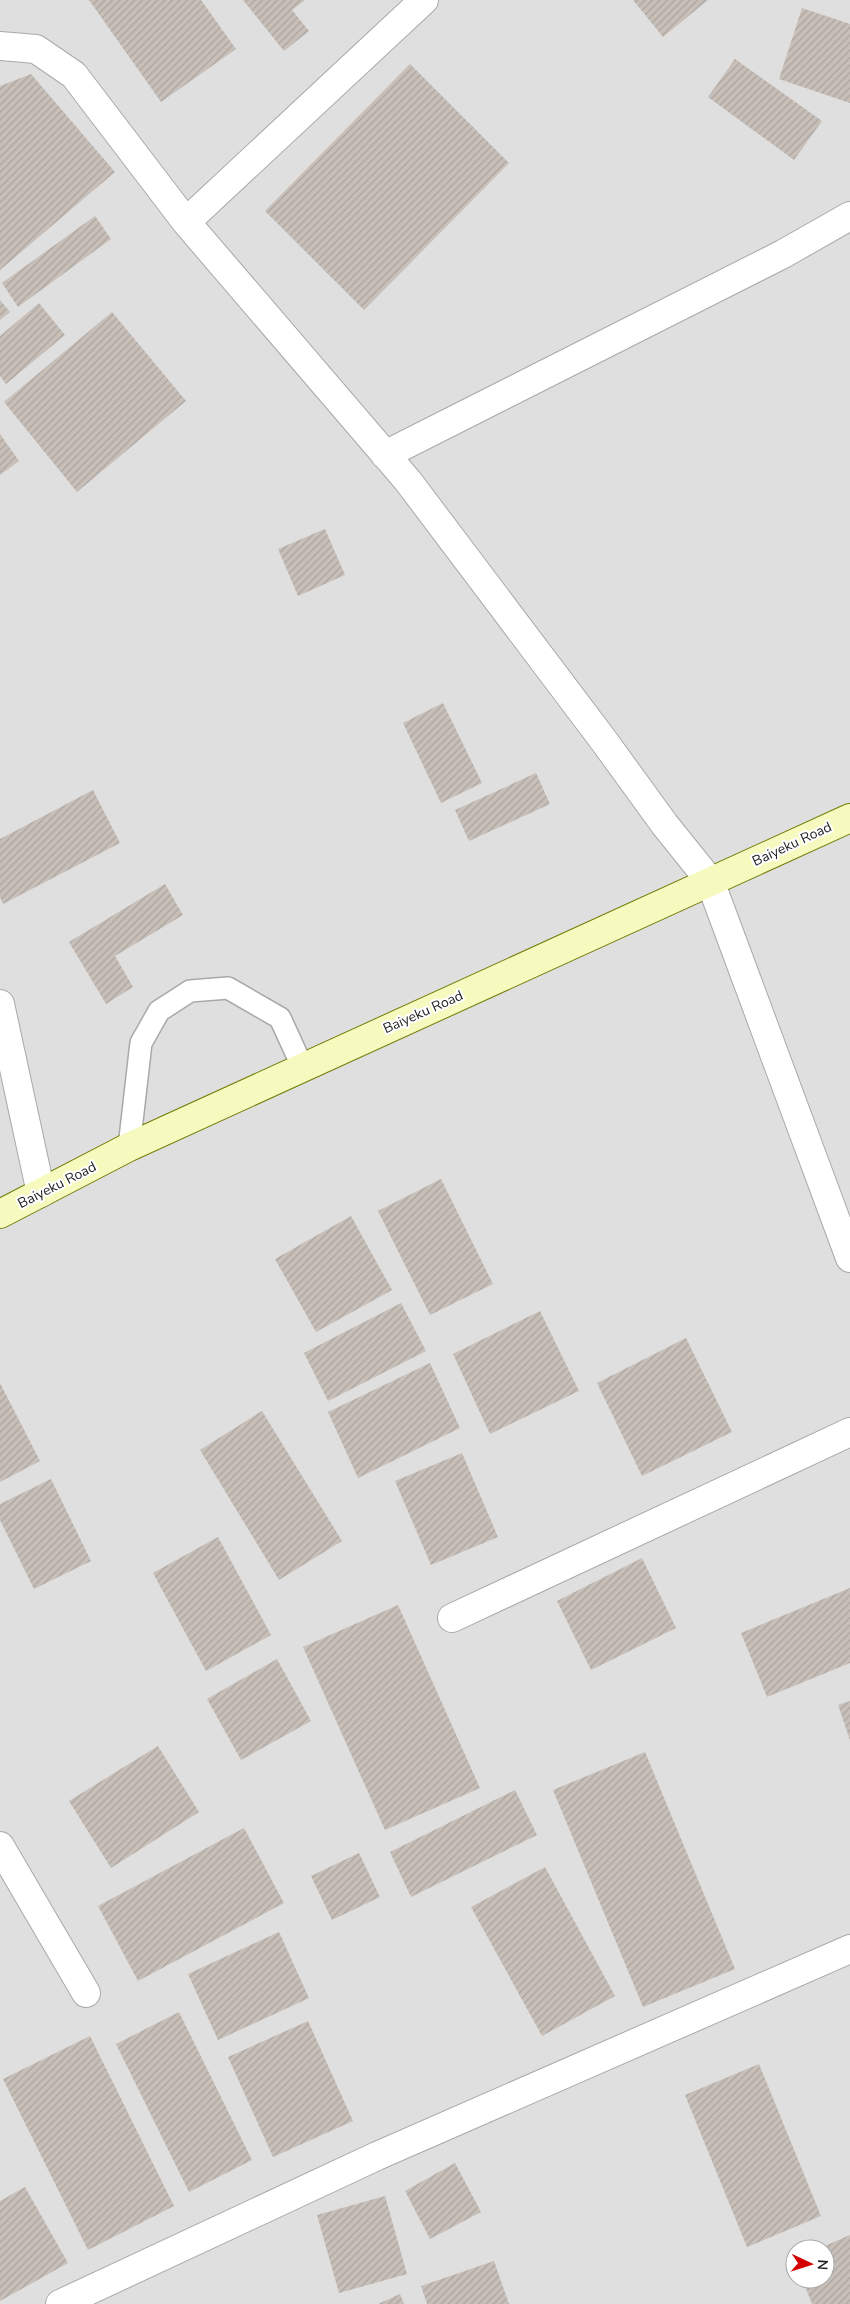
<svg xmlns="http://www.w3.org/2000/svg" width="850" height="2304" font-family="'Nunito Sans',sans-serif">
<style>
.residential{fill:#e0dfdf;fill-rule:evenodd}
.building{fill:url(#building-hatch)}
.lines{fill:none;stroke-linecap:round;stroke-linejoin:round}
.service-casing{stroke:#a9a9a9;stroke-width:24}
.minor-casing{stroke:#a9a9a9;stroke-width:30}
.secondary-casing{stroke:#707d05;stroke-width:30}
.service{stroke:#fff;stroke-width:21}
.minor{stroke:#fff;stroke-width:28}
.secondary{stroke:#f7fabf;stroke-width:28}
.labels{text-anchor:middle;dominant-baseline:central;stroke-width:4;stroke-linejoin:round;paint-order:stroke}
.street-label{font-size:14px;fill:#222;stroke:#fff}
</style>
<defs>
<pattern id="building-hatch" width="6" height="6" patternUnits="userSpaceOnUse" patternTransform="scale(1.25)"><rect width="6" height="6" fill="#c7bfb8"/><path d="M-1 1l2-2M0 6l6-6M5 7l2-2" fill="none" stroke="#aba49e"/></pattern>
</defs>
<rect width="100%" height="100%" fill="#f2efe9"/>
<path class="residential" d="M 0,0 L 850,0 L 850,2304 L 0,2304 ZM 795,2249 L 825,2249 L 825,2279 L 795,2279 Z"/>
<path class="building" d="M 89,0 L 201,0 L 236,49 L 161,102 Z
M 243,0 L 305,0 L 292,10 L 309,31 L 284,51 Z
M 633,0 L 708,0 L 663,37 Z
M 802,8 L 850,24 L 850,103 L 779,79 Z
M 735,59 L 822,121 L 794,160 L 708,97 Z
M 410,64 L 509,163 L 364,310 L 265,211 Z
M 31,74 L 115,172 L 0,270 L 0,86 Z
M 95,216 L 111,239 L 18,307 L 2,283 Z
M 0,300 L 10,312 L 0,320 Z
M 39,303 L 65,335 L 6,384 L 0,376 L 0,336 Z
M 112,312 L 186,401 L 77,492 L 4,402 Z
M 0,434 L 19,461 L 0,475 Z
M 325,529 L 345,575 L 298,596 L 278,549 Z
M 443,703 L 482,783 L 441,803 L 403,723 Z
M 536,773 L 550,804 L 469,841 L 455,810 Z
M 93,790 L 120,843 L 3,904 L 0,897 L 0,839 Z
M 165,884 L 183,915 L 115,956 L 133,987 L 106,1004 L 69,942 Z
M 441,1179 L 493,1284 L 430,1315 L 378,1211 Z
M 351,1216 L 392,1290 L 316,1332 L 275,1259 Z
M 401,1303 L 426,1351 L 328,1401 L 304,1353 Z
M 540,1311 L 579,1391 L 490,1434 L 453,1354 Z
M 686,1338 L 732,1432 L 642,1476 L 597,1383 Z
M 430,1363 L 460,1428 L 358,1478 L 328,1412 Z
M 0,1383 L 40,1461 L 0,1482 Z
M 262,1411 L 342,1541 L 279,1580 L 200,1450 Z
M 462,1453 L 498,1537 L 431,1565 L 395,1481 Z
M 51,1479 L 91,1561 L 34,1589 L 0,1520 L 0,1504 Z
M 218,1537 L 271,1635 L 206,1671 L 153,1573 Z
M 642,1558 L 676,1628 L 591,1670 L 557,1601 Z
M 850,1588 L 850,1663 L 767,1697 L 741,1633 Z
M 398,1605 L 480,1788 L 385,1830 L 303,1647 Z
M 277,1659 L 311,1721 L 241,1760 L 207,1699 Z
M 850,1701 L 850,1740 L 838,1705 Z
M 158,1746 L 199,1812 L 111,1868 L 69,1801 Z
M 645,1752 L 735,1969 L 643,2007 L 553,1790 Z
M 515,1790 L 537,1835 L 411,1897 L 390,1852 Z
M 244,1828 L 284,1903 L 138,1981 L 98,1906 Z
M 359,1853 L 380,1897 L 332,1920 L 311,1876 Z
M 545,1867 L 615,1996 L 542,2036 L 471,1907 Z
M 279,1932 L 309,1998 L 218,2040 L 188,1974 Z
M 179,2012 L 252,2160 L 189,2192 L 116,2044 Z
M 308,2021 L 353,2121 L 273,2157 L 228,2057 Z
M 90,2036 L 174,2206 L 88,2250 L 3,2079 Z
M 759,2064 L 821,2216 L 747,2247 L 685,2095 Z
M 455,2163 L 481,2212 L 430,2239 L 405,2191 Z
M 25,2187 L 68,2263 L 0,2301 L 0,2201 Z
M 385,2196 L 407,2274 L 339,2293 L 317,2215 Z
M 850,2235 L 850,2304 L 812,2304 L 802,2279 L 825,2279 L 825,2249 L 818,2249 Z
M 494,2261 L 509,2304 L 427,2304 L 421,2286 Z
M 400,2294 L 404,2304 L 378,2304 Z"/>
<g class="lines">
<defs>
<path id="service" d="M 129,1147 L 141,1043 L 159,1011 L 190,991 L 228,988 L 280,1018 L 302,1066"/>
<path id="minor" d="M 0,46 L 36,49 L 74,75 L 186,222 L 408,481 L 604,741 L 665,825 L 710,881 L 850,1258
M 186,222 L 424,0
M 385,455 L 783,254 L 850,216
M 0,1004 L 41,1193
M 452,1618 L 850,1432
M 0,1846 L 86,1993
M 60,2304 L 377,2156 L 850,1949"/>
<path id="secondary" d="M 0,1214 L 129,1147 L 850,818"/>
</defs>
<use href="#service" class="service-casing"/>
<use href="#minor" class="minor-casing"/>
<use href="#secondary" class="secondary-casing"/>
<use href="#service" class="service"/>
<use href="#minor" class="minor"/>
<use href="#secondary" class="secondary"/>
</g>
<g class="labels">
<g class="street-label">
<text transform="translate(792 844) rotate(-25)">Baiyeku Road</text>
<text transform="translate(423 1012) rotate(-24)">Baiyeku Road</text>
<text transform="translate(57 1185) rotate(-27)">Baiyeku Road</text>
</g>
</g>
<g transform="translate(810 2264) rotate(94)"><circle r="24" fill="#ffffff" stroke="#a7a7a7"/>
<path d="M0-4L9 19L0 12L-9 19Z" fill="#d40000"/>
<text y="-8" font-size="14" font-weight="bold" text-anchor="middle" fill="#222222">N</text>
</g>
</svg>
